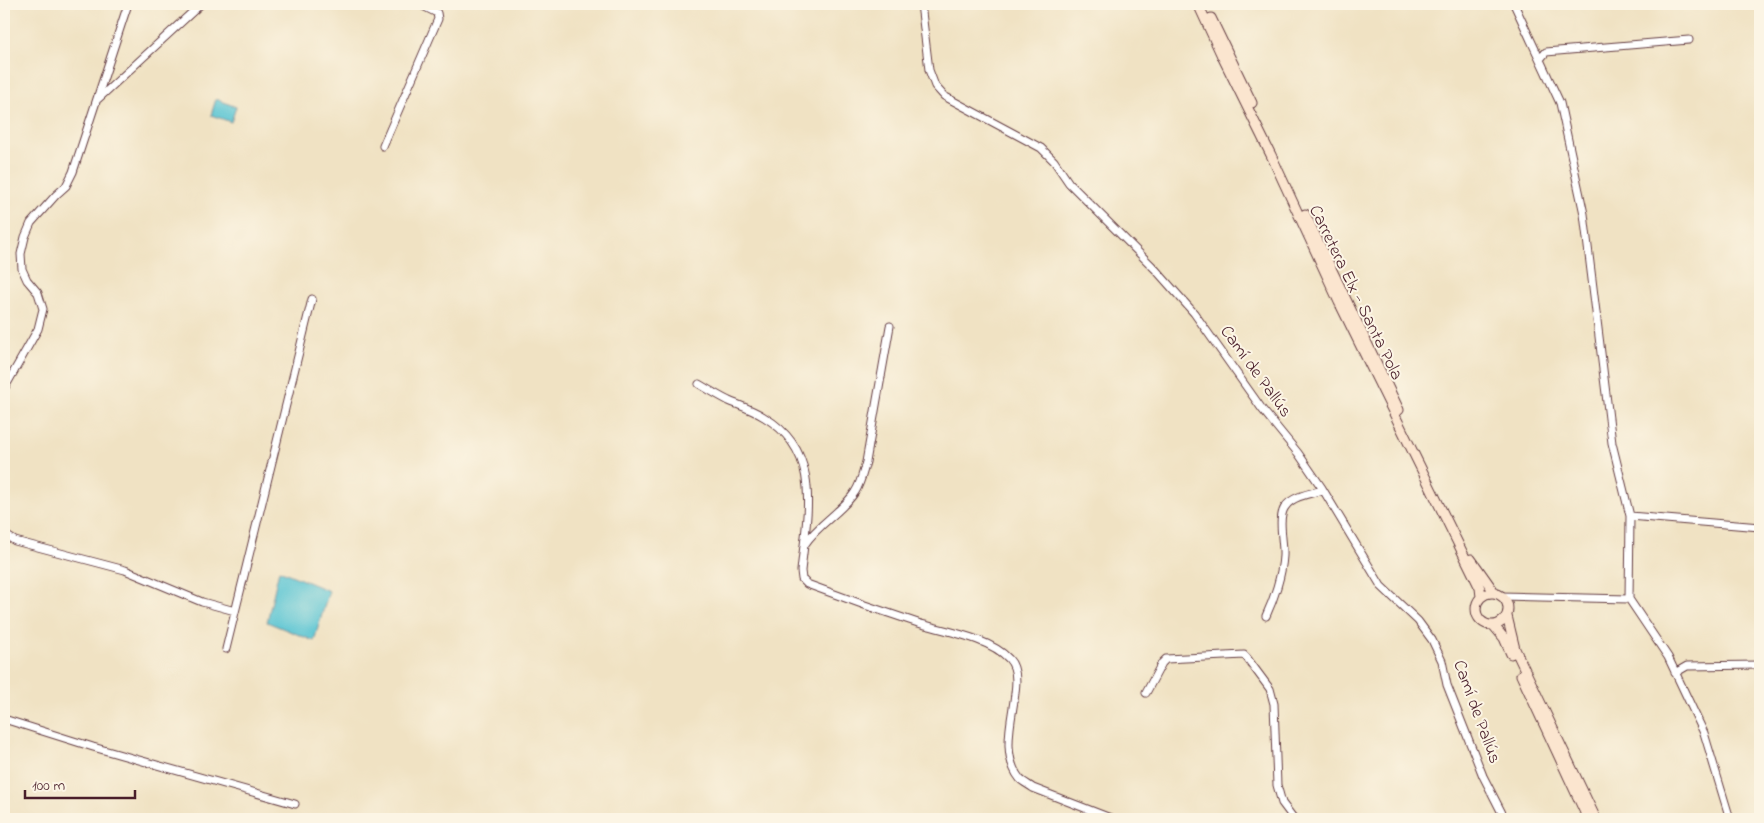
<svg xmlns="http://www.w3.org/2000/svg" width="1764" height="823" font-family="'Indie Flower',sans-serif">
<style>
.water{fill:#59c4d3;stroke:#52727f}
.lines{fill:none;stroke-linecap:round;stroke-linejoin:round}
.minor-casing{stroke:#633c42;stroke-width:9}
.secondary-casing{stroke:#633c42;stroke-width:11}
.minor{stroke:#fff;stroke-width:7}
.secondary{stroke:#fbe5cf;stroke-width:9}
.labels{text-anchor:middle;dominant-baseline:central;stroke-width:4;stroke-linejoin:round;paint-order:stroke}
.street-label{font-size:18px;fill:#4a1f2b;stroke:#fcf5e5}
</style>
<rect width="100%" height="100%" fill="#fcf5e5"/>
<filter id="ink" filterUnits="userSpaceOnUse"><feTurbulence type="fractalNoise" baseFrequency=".02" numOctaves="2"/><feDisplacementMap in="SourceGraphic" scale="10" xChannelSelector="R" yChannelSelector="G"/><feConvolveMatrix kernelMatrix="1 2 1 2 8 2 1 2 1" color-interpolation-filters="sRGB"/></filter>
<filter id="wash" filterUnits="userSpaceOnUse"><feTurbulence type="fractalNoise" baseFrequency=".0096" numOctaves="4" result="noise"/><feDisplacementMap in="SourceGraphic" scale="20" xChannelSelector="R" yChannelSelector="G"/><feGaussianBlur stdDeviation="1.12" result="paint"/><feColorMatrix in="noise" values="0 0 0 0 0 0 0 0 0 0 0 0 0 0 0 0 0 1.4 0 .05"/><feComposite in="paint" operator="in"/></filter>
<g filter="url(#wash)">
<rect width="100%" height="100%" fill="#f0e2c3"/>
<path class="water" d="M 216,99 L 236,107 L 231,122 L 211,115 Z
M 279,570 L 329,591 L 314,641 L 267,622 Z"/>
</g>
<g filter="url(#ink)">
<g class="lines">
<defs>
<path id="minor" d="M 921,4 L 929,70 L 935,86 L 944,96 L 1041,148 L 1054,161 L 1069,183 L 1155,269 L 1194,313 L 1262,409 L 1298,453 L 1322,488 L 1381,586 L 1418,621 L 1432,640 L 1442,661 L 1447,685 L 1483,776 L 1505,819
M 1514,4 L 1560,103 L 1584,214 L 1612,443 L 1630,516 L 1629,599 L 1668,657 L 1704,733 L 1730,819
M 1541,58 L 1546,52 L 1689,40
M 98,99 L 201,4
M 383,146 L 438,19 L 437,13 L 419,4
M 699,384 C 709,390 719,396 729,401 C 741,406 753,410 764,417 C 823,452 807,513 801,571 L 802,579 L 807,584 C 844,598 881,611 918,623 C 945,631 990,638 1009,659 C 1031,682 991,743 1020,779 C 1023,782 1029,785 1033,788 L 1113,819
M 4,389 L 38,329 L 43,309 L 38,293 L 27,280 L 22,269 L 21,254 L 25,237 L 31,223 L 56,195 L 66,186 L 73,172 L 128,4
M 1630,516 L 1760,527
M 4,534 L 15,541 L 125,570 L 202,602 L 235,611
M 805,544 C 819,523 843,511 855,492 C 861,483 863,472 866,462 L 890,326
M 1502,596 L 1629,599
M 1266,616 C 1274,599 1282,575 1283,556 C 1284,543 1277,518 1285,507 C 1292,496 1312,493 1323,490
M 226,649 L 312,299
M 1675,673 L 1687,666 L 1760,665
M 1146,693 L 1162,663 L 1166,659 L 1244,655 L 1247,658 L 1270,689 L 1274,704 L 1277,785 L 1282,803 L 1294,819
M 4,719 L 93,747 L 295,804"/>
<path id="secondary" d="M 1198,4 L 1222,56 L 1271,155 L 1339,302 L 1480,588 L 1481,597
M 1211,18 L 1252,103
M 1305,214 L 1399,410
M 1471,559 L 1495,593
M1476 609a16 16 0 1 1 32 0a16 16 0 1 1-32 0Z
M 1507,616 L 1515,649 L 1596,819
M 1493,625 L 1504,638 L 1511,654
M 1521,675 L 1588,819"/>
</defs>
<use href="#minor" class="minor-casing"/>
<use href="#secondary" class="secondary-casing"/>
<use href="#minor" class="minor"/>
<use href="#secondary" class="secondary"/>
</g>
</g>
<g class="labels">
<g class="street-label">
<text transform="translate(1355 293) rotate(64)">Carretera Elx - Santa Pola</text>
<text transform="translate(1255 372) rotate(54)">Camí de Pallús</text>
<text transform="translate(1476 712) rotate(70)">Camí de Pallús</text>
</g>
</g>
<rect width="1764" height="823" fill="none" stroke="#fcf5e5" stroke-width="20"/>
<path d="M25 790v8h110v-8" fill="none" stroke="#4a1f2b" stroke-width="2.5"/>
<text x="32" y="790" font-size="15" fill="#4a1f2b" stroke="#fcf5e5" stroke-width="4" paint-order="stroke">100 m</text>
</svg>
